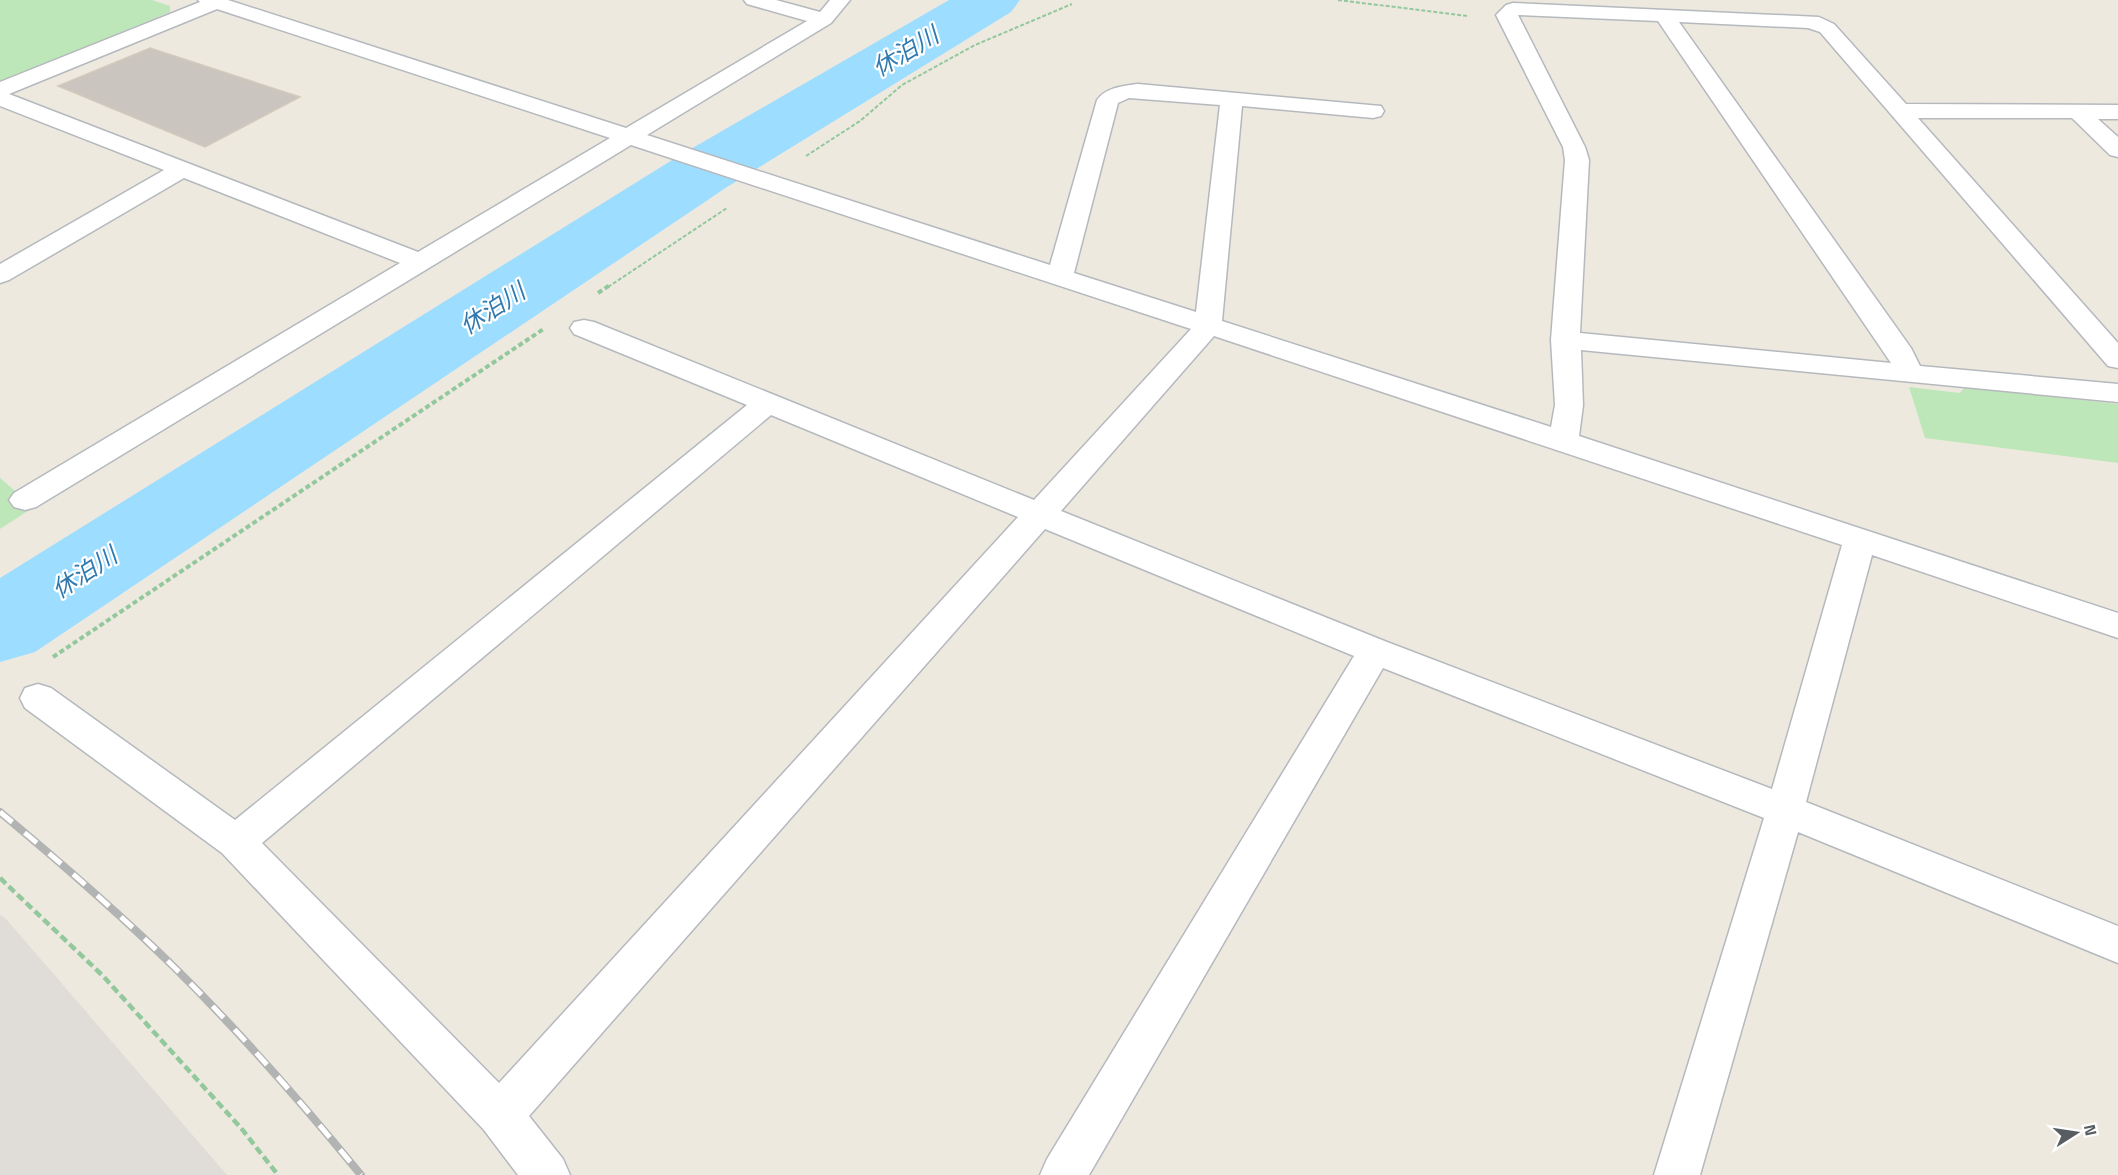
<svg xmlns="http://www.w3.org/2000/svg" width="2118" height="1175" font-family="'Titillium Web','Noto Sans JP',sans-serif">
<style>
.industrial{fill:#e0dcd7}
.green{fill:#bde7b9}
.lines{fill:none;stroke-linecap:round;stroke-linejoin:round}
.river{fill:#9dddff;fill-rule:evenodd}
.building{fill:#cac5be;stroke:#d2cabd;stroke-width:1.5}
.minor-casing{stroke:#b5b9be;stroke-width:3}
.path-far2{stroke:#92c89c;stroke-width:2;stroke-dasharray:4 2;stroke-linecap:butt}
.path-far1{stroke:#92c89c;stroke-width:4;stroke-dasharray:5 3;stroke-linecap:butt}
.path{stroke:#92c89c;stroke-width:4.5;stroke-dasharray:8 4;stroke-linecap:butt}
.minor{fill:#fff;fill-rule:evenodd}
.rail-casing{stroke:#b2b3b3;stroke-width:8}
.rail{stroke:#fff;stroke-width:5;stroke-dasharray:16;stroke-linecap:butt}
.labels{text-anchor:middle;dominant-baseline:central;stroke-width:4.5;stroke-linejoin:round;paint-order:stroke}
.water-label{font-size:24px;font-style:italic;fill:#327aae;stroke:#fff}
</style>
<rect width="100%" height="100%" fill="#ede9df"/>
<path class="industrial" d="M 0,915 L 6,919 L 227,1175 L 0,1175 Z"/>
<path class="green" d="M 0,0 L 152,0 L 170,6 L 170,12 L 0,82 Z
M 1909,387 L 1960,393 L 1965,387 L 2118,404 L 2118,463 L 1925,438 Z
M 0,478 L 34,507 L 0,529 Z"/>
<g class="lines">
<path class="river" d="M 949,0 L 1020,0 L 1011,12 L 727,187 L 35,652 L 0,662 L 0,578 L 677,157 Z"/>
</g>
<path class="building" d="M 150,48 L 300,97 L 205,147 L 58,86 Z"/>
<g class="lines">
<defs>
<path id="minor" d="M 198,0 L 228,0 L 626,128 L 807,21 L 747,4 L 744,0 L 776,0 L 820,12 L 830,0 L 850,0 L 831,23 L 647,135 L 1050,265 L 1097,100 C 1106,87 1124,86 1138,84 L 1381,106 L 1384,111 L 1381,116 L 1373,118 L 1242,106 L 1222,321 L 1551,427 L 1555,405 L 1551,340 L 1553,314 L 1565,160 L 1563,147 L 1496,15 L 1506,5 L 1513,3 L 1819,17 L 1834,24 L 1906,104 L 2118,105 L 2118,119 L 2098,119 L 2118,137 L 2118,157 L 2110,155 L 2072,118 L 1918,118 L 2118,343 L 2118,368 L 2108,366 L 1820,32 L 1808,28 L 1679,22 L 1911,348 L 1920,366 L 2118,384 L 2118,402 L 1581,350 L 1583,405 L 1579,436 L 2118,613 L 2118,638 L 1872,555 L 1806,802 L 2118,926 L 2118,963 L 1798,832 L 1700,1175 L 1654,1175 L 1764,818 L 1383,668 L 1089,1175 L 1040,1175 L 1047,1159 L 1354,656 L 1045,529 L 529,1116 L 563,1159 L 570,1175 L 518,1175 L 484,1130 L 222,853 L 25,708 L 20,698 L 25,688 L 38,684 L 51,688 L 235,820 L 747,405 L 574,334 L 570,328 L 574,322 L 584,320 L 594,322 L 1034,500 L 1191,329 L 631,145 L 36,507 L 25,510 L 14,507 L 9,500 L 14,493 L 400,263 L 184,178 L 9,280 L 0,283 L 0,264 L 164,170 L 0,106 L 0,82 L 200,2 ZM 217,9 L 610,138 L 418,252 L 9,94 ZM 1518,15 L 1658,21 L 1891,363 L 1580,333 L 1589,160 L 1585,147 ZM 1129,98 L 1220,105 L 1196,312 L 1074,273 L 1118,103 ZM 1214,336 L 1842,545 L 1772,789 L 1387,642 L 1061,511 ZM 771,415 L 1018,517 L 499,1083 L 262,843 Z"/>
</defs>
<use href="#minor" class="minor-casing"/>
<path class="path-far2" d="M 1338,0 L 1468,16
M 806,156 L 860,121 L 902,85 L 975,45 L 1072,4
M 608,287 L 727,208"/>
<path class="path-far1" d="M 598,293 L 610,285
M 53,657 L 545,328"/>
<path class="path" d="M 0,878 L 103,976 L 241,1128 L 278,1175"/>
<use href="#minor" class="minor"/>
<defs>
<path id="rail" d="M 0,812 C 60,862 119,913 174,967 C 241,1033 302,1103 361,1175"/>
</defs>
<use href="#rail" class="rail-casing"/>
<use href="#rail" class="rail"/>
</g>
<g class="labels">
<g class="water-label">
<text transform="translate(905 51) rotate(-31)">休泊川</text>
<text transform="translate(492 308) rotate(-33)">休泊川</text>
<text transform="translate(84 572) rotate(-33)">休泊川</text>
</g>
</g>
<g transform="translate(2076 1133) rotate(78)" stroke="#ffffff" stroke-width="4.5" paint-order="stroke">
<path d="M0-4.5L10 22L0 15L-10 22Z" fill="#585d62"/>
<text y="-9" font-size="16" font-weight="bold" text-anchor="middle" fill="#585d62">N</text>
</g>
</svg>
